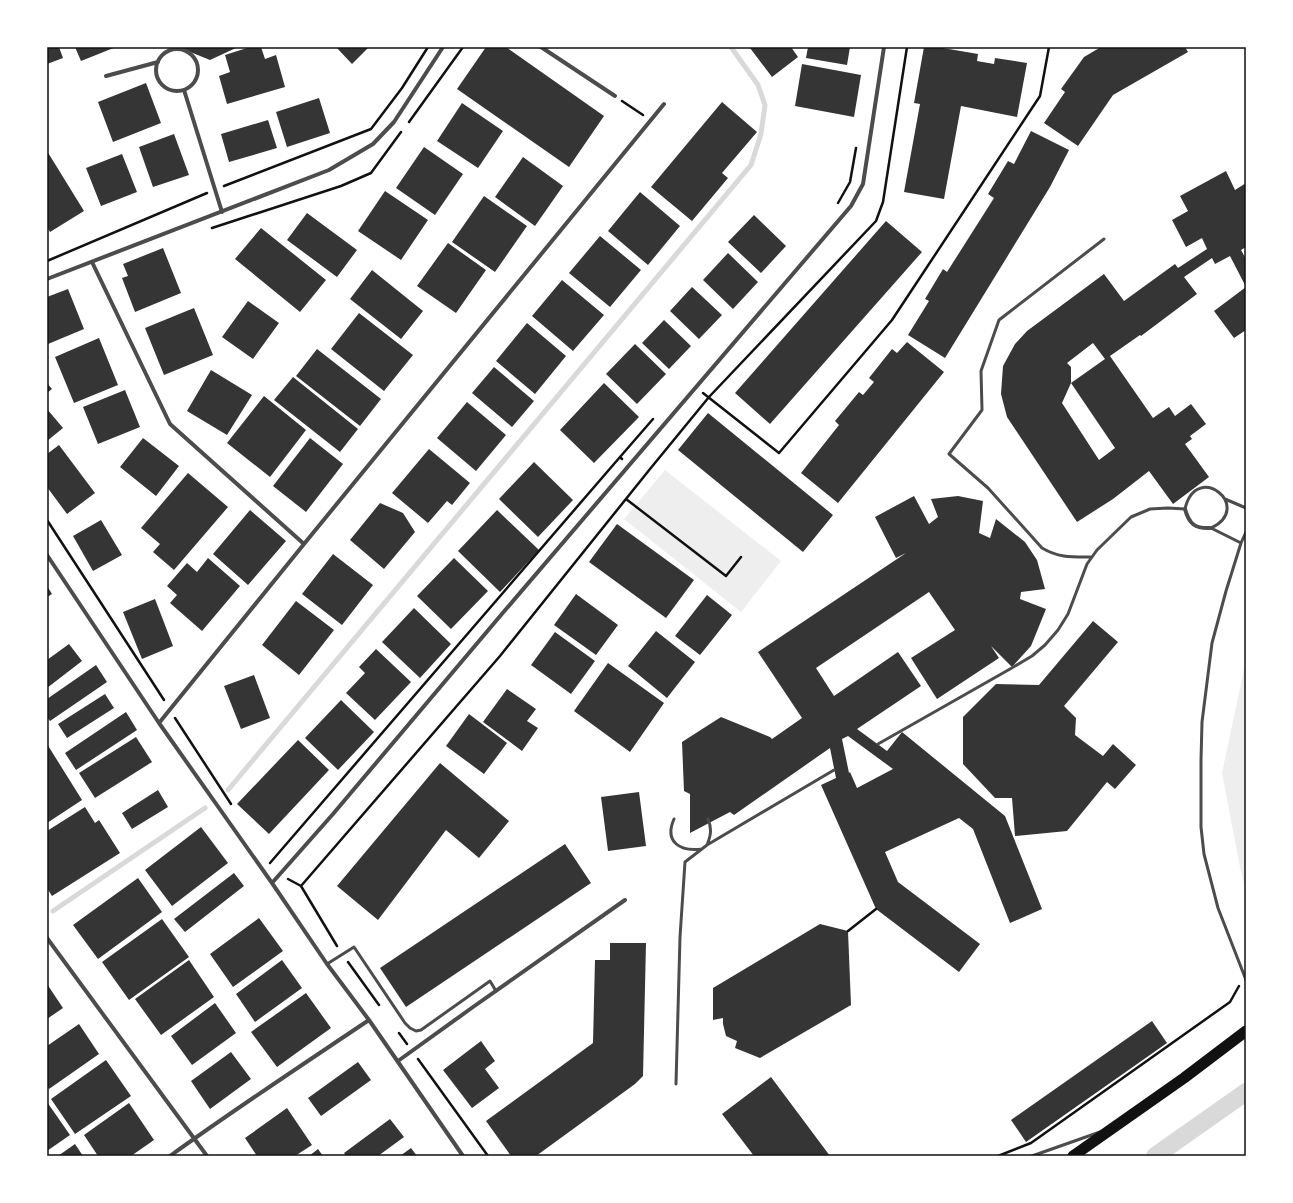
<svg xmlns="http://www.w3.org/2000/svg" width="1293" height="1203" font-family="'Crimson Pro',serif">
<style>
.green{fill:#eee}
.lines{fill:none;stroke-linecap:round;stroke-linejoin:round}
.stream{stroke:#d9d9d9;stroke-width:5}
.canal{stroke:#d9d9d9;stroke-width:18}
.building{fill:#353535;fill-rule:evenodd}
.path{stroke:#111;stroke-width:2.5}
.service{stroke:#4c4c4c;stroke-width:3}
.minor{stroke:#4c4c4c;stroke-width:4}
.trunk{stroke:#111;stroke-width:11}
.neatline{fill:none;stroke:#111;stroke-width:1.5}
</style>
<rect width="100%" height="100%" fill="#fff"/>
<path class="green" d="M 665,470 L 781,561 L 741,612 L 624,519 Z
M 1246,660 L 1246,891 L 1240,867 L 1222,773 Z"/>
<g class="lines">
<path class="stream" d="M 228,790 L 751,165 L 761,134 L 765,105 L 758,85 L 731,47
M 53,911 L 205,808"/>
<path class="canal" d="M 1155,1156 L 1246,1092"/>
</g>
<path class="building" d="M 47,47 L 59,47 L 63,58 L 47,64 Z
M 75,47 L 116,47 L 81,61 Z
M 178,47 L 238,47 L 210,60 Z
M 250,47 L 261,47 L 265,59 L 276,55 L 285,87 L 227,104 L 219,76 L 230,72 L 225,55 Z
M 336,47 L 369,47 L 352,64 Z
M 486,47 L 506,47 L 604,116 L 569,167 L 457,89 Z
M 751,47 L 791,47 L 798,57 L 772,77 L 750,48 Z
M 808,47 L 850,47 L 847,65 L 806,58 Z
M 924,47 L 937,47 L 978,54 L 977,61 L 994,64 L 995,58 L 1027,63 L 1017,117 L 961,106 L 944,199 L 904,192 L 920,104 L 914,103 Z
M 1101,47 L 1185,47 L 1188,52 L 1113,95 L 1078,146 L 1044,123 L 1065,92 L 1061,89 L 1084,57 Z
M 802,64 L 861,75 L 854,117 L 795,106 Z
M 146,83 L 161,123 L 113,142 L 98,102 Z
M 319,98 L 330,133 L 287,147 L 276,112 Z
M 722,102 L 757,132 L 722,173 L 728,178 L 692,221 L 651,187 Z
M 462,103 L 503,131 L 478,168 L 437,141 Z
M 268,120 L 277,148 L 229,162 L 221,134 Z
M 1031,131 L 1069,150 L 1050,187 L 945,358 L 908,335 L 929,301 L 925,299 L 943,269 L 947,272 L 994,198 L 988,194 L 1008,161 L 1014,164 Z
M 174,134 L 189,175 L 153,187 L 139,147 Z
M 424,147 L 463,174 L 435,215 L 396,188 Z
M 47,151 L 84,211 L 50,232 L 47,227 Z
M 122,154 L 137,192 L 101,206 L 86,168 Z
M 523,157 L 563,186 L 535,226 L 495,197 Z
M 1226,171 L 1235,190 L 1246,183 L 1246,247 L 1241,250 L 1246,259 L 1246,330 L 1234,338 L 1214,311 L 1246,287 L 1230,256 L 1215,264 L 1212,258 L 1184,277 L 1197,294 L 1141,336 L 1140,335 L 1110,356 L 1153,418 L 1169,407 L 1175,416 L 1191,404 L 1206,424 L 1190,436 L 1192,439 L 1185,444 L 1209,477 L 1173,504 L 1149,471 L 1113,499 L 1077,522 L 1007,417 L 1001,394 L 1003,366 L 1015,344 L 1027,331 L 1104,274 L 1124,301 L 1175,264 L 1178,268 L 1207,249 L 1202,238 L 1186,247 L 1172,220 L 1188,211 L 1180,196 ZM 1093,343 L 1105,359 L 1071,383 L 1115,448 L 1099,460 L 1062,403 L 1071,383 L 1071,367 L 1067,363 Z
M 385,191 L 428,220 L 401,260 L 358,231 Z
M 640,192 L 680,226 L 648,265 L 608,231 Z
M 484,196 L 527,226 L 495,272 L 452,242 Z
M 307,213 L 357,250 L 337,277 L 287,240 Z
M 754,215 L 786,246 L 761,273 L 728,242 Z
M 886,221 L 922,252 L 770,424 L 735,393 Z
M 261,228 L 326,280 L 300,312 L 235,259 Z
M 600,236 L 641,270 L 610,307 L 569,273 Z
M 448,243 L 486,270 L 456,313 L 417,286 Z
M 163,248 L 181,293 L 135,312 L 122,278 L 128,276 L 123,264 Z
M 728,253 L 758,282 L 733,309 L 703,280 Z
M 372,270 L 423,311 L 401,339 L 350,299 Z
M 562,280 L 604,315 L 573,351 L 532,316 Z
M 692,287 L 722,315 L 699,339 L 670,311 Z
M 68,289 L 84,329 L 48,344 L 47,297 Z
M 248,301 L 279,323 L 253,359 L 222,337 Z
M 194,308 L 213,355 L 164,375 L 145,328 Z
M 359,313 L 413,355 L 384,391 L 331,349 Z
M 664,320 L 691,346 L 669,369 L 642,343 Z
M 527,323 L 566,356 L 535,394 L 496,361 Z
M 99,338 L 118,385 L 74,403 L 55,357 Z
M 907,342 L 944,372 L 838,503 L 801,473 L 839,425 L 835,421 L 859,392 L 863,395 L 874,382 L 869,378 L 892,349 L 897,353 Z
M 635,344 L 666,374 L 637,404 L 606,374 Z
M 317,349 L 381,399 L 360,426 L 296,376 Z
M 494,367 L 534,401 L 512,427 L 472,393 Z
M 211,370 L 252,395 L 227,435 L 187,411 Z
M 293,377 L 358,429 L 340,452 L 274,400 Z
M 47,383 L 52,389 L 47,393 Z
M 604,383 L 639,417 L 594,463 L 560,430 Z
M 125,390 L 140,427 L 98,444 L 83,407 Z
M 264,396 L 306,430 L 270,477 L 227,443 Z
M 467,402 L 506,435 L 476,471 L 437,438 Z
M 47,409 L 63,428 L 47,441 Z
M 708,413 L 833,515 L 803,552 L 678,450 Z
M 143,438 L 179,466 L 156,496 L 120,467 Z
M 310,438 L 343,464 L 306,512 L 273,486 Z
M 59,445 L 95,493 L 67,514 L 47,487 L 47,454 Z
M 429,449 L 470,483 L 452,505 L 447,501 L 428,523 L 392,493 Z
M 534,462 L 573,500 L 538,537 L 499,499 Z
M 188,473 L 228,507 L 174,570 L 153,552 L 160,544 L 141,528 Z
M 914,496 L 929,524 L 938,517 L 931,499 L 958,496 L 983,501 L 979,533 L 990,538 L 996,519 L 1025,542 L 1037,560 L 1045,589 L 1021,592 L 1020,599 L 1046,609 L 1031,646 L 1012,667 L 991,646 L 999,658 L 937,699 L 911,658 L 955,630 L 929,592 L 816,668 L 834,696 L 898,652 L 921,686 L 857,729 L 887,751 L 902,732 L 1005,816 L 1042,909 L 1010,923 L 973,829 L 959,818 L 885,852 L 898,882 L 980,944 L 959,972 L 876,909 L 821,785 L 836,778 L 830,748 L 734,815 L 730,812 L 690,833 L 690,794 L 684,791 L 682,742 L 721,717 L 770,737 L 772,739 L 802,718 L 758,652 L 906,553 L 896,558 L 875,517 ZM 848,736 L 893,769 L 857,788 L 850,772 L 849,773 L 842,739 Z
M 380,503 L 403,513 L 415,532 L 384,569 L 350,540 Z
M 250,510 L 286,541 L 248,585 L 213,554 Z
M 497,510 L 539,550 L 500,592 L 458,551 Z
M 101,520 L 122,555 L 93,571 L 73,536 Z
M 617,524 L 694,580 L 666,618 L 589,562 Z
M 333,554 L 373,585 L 342,625 L 302,594 Z
M 208,558 L 240,586 L 202,631 L 170,603 L 177,595 L 167,586 L 187,563 L 197,572 Z
M 454,558 L 488,591 L 451,629 L 417,596 Z
M 47,586 L 52,594 L 47,597 Z
M 576,594 L 618,625 L 596,655 L 554,625 Z
M 707,595 L 732,615 L 700,655 L 675,636 Z
M 155,599 L 173,646 L 142,659 L 123,612 Z
M 296,601 L 334,630 L 299,675 L 262,645 Z
M 414,608 L 451,644 L 420,678 L 382,642 Z
M 1093,621 L 1118,642 L 1064,706 L 1076,718 L 1075,735 L 1103,756 L 1113,744 L 1136,765 L 1115,789 L 1107,782 L 1067,831 L 1015,836 L 1012,798 L 995,798 L 963,764 L 963,717 L 996,684 L 1039,685 Z
M 656,631 L 695,662 L 667,698 L 628,666 Z
M 555,632 L 595,661 L 571,694 L 531,665 Z
M 69,644 L 82,661 L 47,688 L 47,660 Z
M 376,649 L 411,682 L 375,720 L 346,693 L 365,673 L 359,667 Z
M 608,663 L 664,703 L 630,752 L 574,711 Z
M 96,665 L 107,682 L 50,721 L 47,717 L 47,699 Z
M 254,675 L 270,718 L 241,729 L 224,686 Z
M 507,689 L 536,709 L 527,721 L 538,728 L 522,751 L 483,722 Z
M 105,694 L 114,708 L 67,738 L 58,724 Z
M 341,700 L 374,732 L 338,770 L 305,738 Z
M 126,712 L 137,730 L 76,770 L 65,753 Z
M 469,714 L 507,743 L 484,774 L 446,746 Z
M 136,737 L 152,762 L 95,798 L 79,773 Z
M 298,740 L 329,770 L 269,834 L 237,804 Z
M 47,744 L 82,800 L 47,823 Z
M 440,763 L 509,821 L 479,858 L 446,830 L 378,920 L 337,886 Z
M 158,790 L 168,807 L 132,829 L 122,813 Z
M 639,792 L 646,846 L 608,851 L 601,797 Z
M 85,807 L 95,823 L 99,820 L 120,853 L 52,896 L 47,888 L 47,831 Z
M 201,827 L 228,863 L 172,906 L 145,870 Z
M 565,844 L 591,883 L 406,1007 L 380,968 Z
M 234,873 L 244,886 L 185,932 L 174,919 Z
M 138,878 L 162,912 L 98,959 L 73,925 Z
M 259,918 L 283,951 L 233,987 L 210,954 Z
M 162,919 L 189,957 L 129,1000 L 102,962 Z
M 820,924 L 848,931 L 851,1005 L 760,1058 L 735,1048 L 737,1041 L 726,1036 L 723,1024 L 723,1018 L 713,1020 L 713,988 Z
M 610,943 L 646,943 L 643,1076 L 635,1084 L 536,1156 L 511,1156 L 486,1121 L 593,1043 L 595,960 L 610,960 Z
M 189,960 L 214,997 L 161,1035 L 135,999 Z
M 282,960 L 302,988 L 255,1022 L 236,994 Z
M 47,984 L 63,1008 L 47,1019 Z
M 306,993 L 331,1028 L 277,1067 L 251,1032 Z
M 215,1003 L 236,1033 L 192,1065 L 171,1036 Z
M 1152,1021 L 1167,1043 L 1026,1142 L 1011,1120 Z
M 79,1024 L 99,1054 L 49,1089 L 47,1086 L 47,1046 Z
M 481,1041 L 495,1061 L 485,1069 L 499,1088 L 472,1108 L 443,1070 Z
M 231,1052 L 251,1079 L 210,1109 L 191,1081 Z
M 106,1060 L 131,1096 L 75,1134 L 51,1099 Z
M 358,1062 L 371,1080 L 321,1116 L 308,1098 Z
M 771,1077 L 830,1156 L 754,1156 L 722,1114 Z
M 47,1102 L 70,1135 L 47,1151 Z
M 129,1103 L 154,1140 L 131,1156 L 98,1156 L 84,1135 Z
M 287,1108 L 312,1145 L 295,1156 L 257,1156 L 245,1138 Z
M 390,1119 L 404,1137 L 378,1156 L 346,1156 L 344,1153 Z
M 75,1144 L 83,1156 L 58,1156 Z
M 411,1148 L 417,1156 L 400,1156 Z
M 318,1149 L 323,1156 L 309,1156 Z"/>
<g class="lines">
<path class="path" d="M 622,101 L 643,115
M 409,122 L 463,47
M 224,186 L 371,129 L 402,88 L 428,47
M 838,203 L 850,182 L 856,148
M 212,228 L 341,186 L 371,173 L 401,132
M 47,261 L 207,193
M 703,393 L 779,453 L 892,320 L 1040,96 L 1049,47
M 620,457 L 653,419
M 626,499 L 726,576 L 741,557
M 47,520 L 164,700
M 175,718 L 231,804
M 270,863 L 620,457 L 622,459
M 288,879 L 301,886 L 337,946
M 301,886 L 500,656 L 650,469 L 709,397 L 876,221 L 883,202 L 907,47
M 848,931 L 876,909
M 348,962 L 379,1005
M 399,1033 L 407,1044
M 418,1059 L 488,1156
M 998,1156 L 1031,1143 L 1230,1002 L 1239,986"/>
<path class="service" d="M 1225,499 L 1246,508
M 1211,528 L 1241,543
M 1246,532 L 1241,543 L 1226,591 L 1212,643 L 1202,722 L 1201,760 L 1201,827 L 1204,854 L 1218,908 L 1246,980
M 1092,557 C 1072,557 1059,558 1042,548 L 988,488 L 949,454 L 982,410 L 981,371 L 999,320 L 1104,239
M 878,744 L 1010,669 L 1032,656 L 1045,645 L 1058,630 L 1068,614 L 1087,564 L 1097,550 L 1131,517 L 1150,509 L 1168,508 L 1185,509 C 1196,460 1255,507 1211,528
M 674,819 C 664,842 680,852 702,849
M 707,845 C 711,835 712,829 708,819
M 327,964 L 354,947 L 405,1023 L 410,1028 L 416,1031 L 421,1030 L 490,981 L 496,991
M 676,1084 L 680,937 L 685,862 L 707,845 L 834,770
M 1032,1156 L 1100,1132"/>
<path class="minor" d="M 541,47 L 615,96
M156 70a21 21 0 1 1 42 0a21 21 0 1 1-42 0Z
M 106,76 L 158,62
M 184,90 L 222,212
M 92,262 L 170,424 L 304,544
M 47,279 L 329,170 L 373,144 L 394,122 L 443,47
M 1185,509 C 1189,524 1195,529 1211,528
M 47,555 L 159,723 L 272,883 L 327,964 L 369,1020 L 463,1156
M 159,723 L 304,544 L 664,104
M 272,883 L 333,814 L 501,615 L 851,206 L 863,184 L 884,47
M 47,938 L 207,1156
M 398,1061 L 473,1007 L 625,900
M 170,1156 C 235,1109 302,1065 369,1020"/>
<path class="trunk" d="M 1073,1156 L 1184,1078 L 1246,1031"/>
</g>
<rect width="1293" height="1203" fill="none" stroke="#ffffff" stroke-width="96"/>
<rect x="48" y="48" width="1197" height="1107" class="neatline"/>
</svg>
